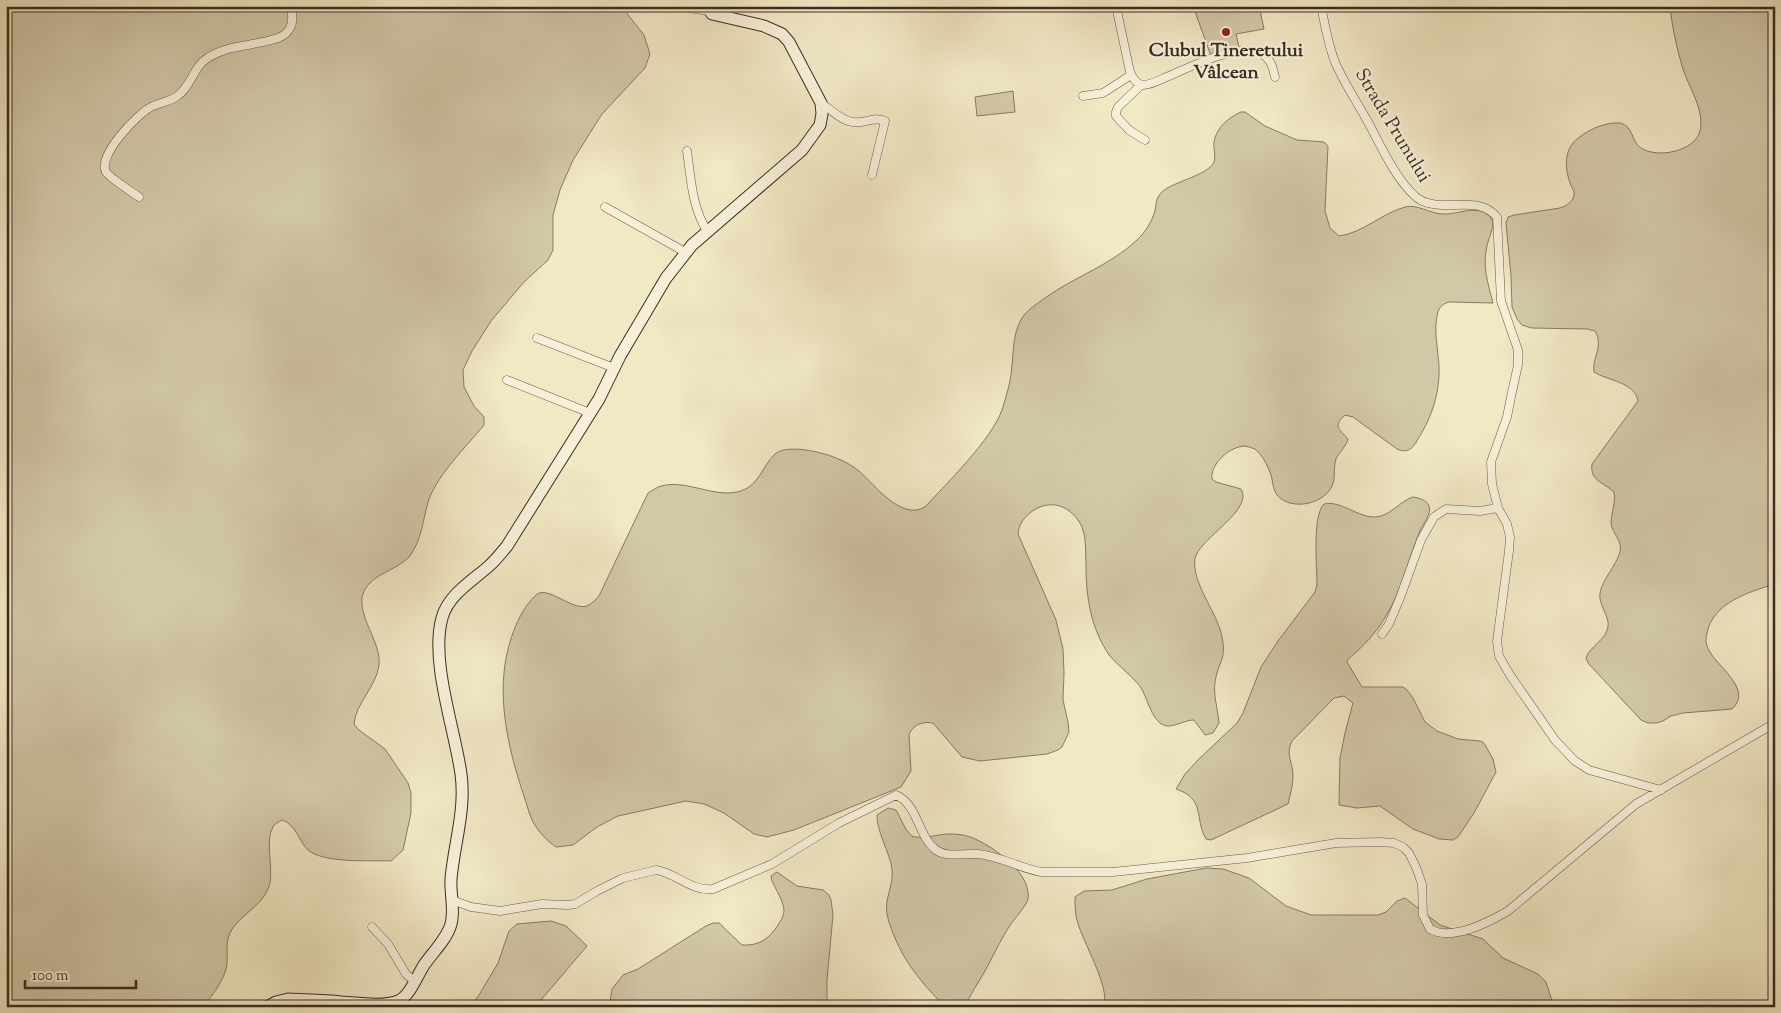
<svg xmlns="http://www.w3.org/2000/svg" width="1781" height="1013" font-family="'Sorts Mill Goudy',serif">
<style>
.green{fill:#d2c8a8;stroke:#877a65}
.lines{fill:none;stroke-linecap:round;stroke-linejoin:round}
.street-casing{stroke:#695b4a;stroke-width:9}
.secondary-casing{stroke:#3c2c22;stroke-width:13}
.street{stroke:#f6f0d9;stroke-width:8}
.secondary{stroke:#f6f0d9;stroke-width:11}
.poi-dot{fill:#8f2418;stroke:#f6f0d9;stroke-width:2}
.labels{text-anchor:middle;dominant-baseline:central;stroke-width:4.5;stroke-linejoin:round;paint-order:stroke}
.poi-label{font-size:19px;font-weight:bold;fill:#3c2c22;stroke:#f6f0d9}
.street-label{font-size:19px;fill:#3c2c22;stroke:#f6f0d9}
</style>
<rect width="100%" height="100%" fill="#f1e8c4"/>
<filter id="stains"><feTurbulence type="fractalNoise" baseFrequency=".004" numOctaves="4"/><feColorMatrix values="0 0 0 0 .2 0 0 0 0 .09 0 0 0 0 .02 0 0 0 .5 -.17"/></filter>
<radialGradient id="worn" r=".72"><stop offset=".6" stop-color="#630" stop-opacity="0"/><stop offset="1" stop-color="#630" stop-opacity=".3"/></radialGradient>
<path class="green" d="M 6,6 L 618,6 L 625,11 L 644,35 L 650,54 L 645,68 L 602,114 L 573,160 L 560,190 L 553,215 L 553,250 L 548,260 L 524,282 L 491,321 L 472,351 L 463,370 L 464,387 L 474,406 L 484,417 L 484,425 C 466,447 439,473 429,499 C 423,518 422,541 409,557 C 397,570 372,574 364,591 C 354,613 382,642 379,665 C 377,686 356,702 354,724 L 359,730 L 385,749 L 408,783 L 411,793 L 411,813 L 403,850 L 391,861 C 371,860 322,864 307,849 C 298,839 295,824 282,820 C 279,822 275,823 273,827 C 265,840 273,866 270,883 C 265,906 240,913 230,933 C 225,943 228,953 227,963 C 226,979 212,994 204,1007 L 6,1007 Z
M 1193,6 L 1259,6 L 1264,29 L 1236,34 L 1239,47 L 1211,56 Z
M 1670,6 L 1775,6 L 1775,584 C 1748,592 1713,603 1707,633 C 1705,640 1706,646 1710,652 C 1719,668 1753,690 1732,709 L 1683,713 L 1671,716 L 1663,721 L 1656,723 L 1648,723 L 1641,720 L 1588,663 L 1586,658 C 1590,646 1606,640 1608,627 C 1610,616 1598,605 1600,593 C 1602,580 1616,566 1620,552 C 1623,540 1612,534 1611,523 C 1611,513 1616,503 1614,492 C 1603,482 1590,481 1592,464 L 1638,401 C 1635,382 1608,381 1594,372 C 1592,357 1604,346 1595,331 L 1587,329 L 1532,328 L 1522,325 L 1517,319 L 1512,307 L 1511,276 L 1506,223 L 1508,217 L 1514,215 L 1560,208 C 1566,206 1575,201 1574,193 C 1574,190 1571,186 1570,183 C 1564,165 1564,147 1581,136 C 1592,128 1607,122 1620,123 C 1634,126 1631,142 1641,148 C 1658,159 1695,151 1700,131 C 1705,110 1689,88 1683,69 C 1677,49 1672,27 1670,6 Z
M 1013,91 L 1015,112 L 977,116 L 975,97 Z
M 1241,112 L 1245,112 L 1265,126 L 1297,140 L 1324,142 L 1328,146 L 1325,211 L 1330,228 L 1339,236 C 1363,233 1382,213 1405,207 C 1418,204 1428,213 1442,214 C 1455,215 1467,208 1480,211 C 1484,212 1490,215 1492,220 C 1495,227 1488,239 1487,246 C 1482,265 1488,284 1493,303 L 1449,302 C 1443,304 1440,306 1438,312 C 1433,329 1438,348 1439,366 C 1440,392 1432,417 1418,439 C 1413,448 1408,454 1397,449 L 1353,417 L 1345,415 C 1333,426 1338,428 1348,439 C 1346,447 1339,452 1336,459 C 1333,468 1336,478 1332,486 C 1324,504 1292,511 1278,496 C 1273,491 1273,482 1271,475 C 1267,464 1263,456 1255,449 C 1249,447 1245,445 1239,447 C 1226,450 1210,466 1212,479 L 1216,482 L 1241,489 C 1254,510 1200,538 1195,558 C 1191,583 1218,613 1222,637 C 1227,659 1218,662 1215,682 C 1213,695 1218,710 1219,723 L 1213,733 L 1205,735 L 1194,720 C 1185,720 1177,726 1168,726 C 1151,725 1148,696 1139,685 C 1130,674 1118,666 1109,655 C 1101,643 1094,627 1091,613 C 1087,597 1086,580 1086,564 C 1085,550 1087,535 1080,523 C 1068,504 1049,499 1031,512 C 1023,519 1019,524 1018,534 L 1056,620 L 1063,649 L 1064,673 L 1063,700 L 1068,722 L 1069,732 L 1062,747 L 1058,750 L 1047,754 L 980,761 L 962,757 L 933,723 C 923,721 912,725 909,735 L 911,771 L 901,787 L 794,830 L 767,837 L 754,834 L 724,813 L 704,804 L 686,801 L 618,816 L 597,827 L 573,845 L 556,847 C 546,840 539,832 533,822 C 529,814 527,805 524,796 C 511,758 500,713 504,673 C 506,648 517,613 535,596 C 546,583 571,611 587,606 C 592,604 596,599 599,596 L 648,493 C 652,491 657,487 661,486 C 688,479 714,499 741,491 C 759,485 762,467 774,455 C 785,443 822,452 836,458 C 844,461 853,466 859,471 C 875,485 901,521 925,507 C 948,482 991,440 1002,410 C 1005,400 1008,390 1010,381 C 1014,361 1011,335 1022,318 C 1027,310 1037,304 1045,298 C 1074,277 1111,265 1137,240 C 1145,233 1152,221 1155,211 C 1156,205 1156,198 1161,193 C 1169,183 1203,177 1213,164 C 1217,157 1213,149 1214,142 C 1216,128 1229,117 1241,112 Z
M 1413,497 C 1419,498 1427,500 1429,506 C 1432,513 1423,524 1420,531 C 1408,559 1402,590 1386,616 C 1376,633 1363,647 1348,659 L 1347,662 L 1362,687 L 1403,687 L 1407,690 L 1413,698 L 1425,722 L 1437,731 L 1458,739 L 1480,741 L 1484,743 L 1493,759 L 1496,772 L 1474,813 L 1458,837 L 1453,840 L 1439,839 L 1413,829 L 1380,806 L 1357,808 L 1339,805 L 1340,758 L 1345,733 L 1353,703 L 1344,696 L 1334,698 L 1292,741 C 1285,754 1293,762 1293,776 C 1293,786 1290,795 1288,804 L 1211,840 L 1206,839 C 1194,818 1206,799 1176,789 L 1185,774 L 1199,759 L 1237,723 L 1243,713 L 1261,667 L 1278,641 L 1315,592 L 1317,585 C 1317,567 1312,516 1324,504 C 1341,500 1358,518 1376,517 C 1390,516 1400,501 1413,497 Z
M 888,808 L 896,810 C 901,818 905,831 912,836 C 919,840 940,834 949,834 C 958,834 967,835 975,839 C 990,845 1017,865 1024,880 C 1027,885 1030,896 1027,902 C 1022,911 1013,920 1007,930 C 996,948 988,968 976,986 C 972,992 968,1004 960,1006 C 956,1008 949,1007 945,1005 C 935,999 910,968 904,956 C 897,944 890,928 887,914 C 884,899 894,885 892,869 C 890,853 876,830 877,815 Z
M 1206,868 L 1223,869 L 1249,878 L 1286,906 L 1311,915 L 1378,915 L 1386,912 L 1397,901 L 1405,898 L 1440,925 L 1483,939 L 1503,958 L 1538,974 L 1546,982 L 1554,1007 L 1104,1007 C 1110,985 1083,944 1077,920 C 1075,913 1075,905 1075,897 L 1084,891 L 1112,890 L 1147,879 Z
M 777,872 L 797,886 L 823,890 L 829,895 L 831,900 L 833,915 L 827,980 L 827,1007 L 611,1007 L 610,1002 L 612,989 L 623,975 L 638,969 L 706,926 L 713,923 L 719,923 L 742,945 C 759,946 769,939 778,925 C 781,920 784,916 784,910 C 783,900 776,890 772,881 L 771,876 Z
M 551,921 L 566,926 L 587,946 L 541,1000 L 539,1007 L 470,1007 L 479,995 L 498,963 L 509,931 L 517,924 Z"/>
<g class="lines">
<defs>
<path id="street" d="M 676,6 L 709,11
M 1116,6 L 1130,72 C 1133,78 1136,84 1143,85 C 1152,85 1161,79 1169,76 C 1190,67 1240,42 1262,54 C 1271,59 1273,68 1275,77
M 1321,6 C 1325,25 1328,44 1335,62 C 1344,83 1357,102 1368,122 C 1381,146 1395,178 1415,196 C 1418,199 1424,202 1428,203 C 1451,210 1480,196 1497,217 L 1501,301 L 1518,350 L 1518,365 L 1512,392 L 1507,417 L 1491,462 L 1492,484 L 1498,508 L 1507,524 L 1510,537 L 1509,551 L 1497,641 L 1499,656 L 1510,675 L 1555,740 L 1575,761 L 1589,770 L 1661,790
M 1141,85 L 1118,107 L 1116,112 L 1116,116 L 1129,130 L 1145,140
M 1083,96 L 1103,93 L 1131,75
M 821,103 C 830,109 842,121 853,122 C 864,124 874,116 885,121 L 872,175
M 687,151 C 691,179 692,207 707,231
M 139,197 C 132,192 110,178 106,172 C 97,156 137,114 151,107 C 158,103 168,102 176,97 C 191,88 193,66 209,57 C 231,44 256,46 278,38 C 283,36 288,32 290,28 C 294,21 292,14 291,6
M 605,207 L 685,252
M 537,338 L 614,368
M 507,380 L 590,413
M 1382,634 L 1389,624 L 1400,598 L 1421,540 L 1434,517 L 1446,509 L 1480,511 L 1498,508
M 452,900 L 471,907 L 500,911 L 542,904 L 568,905 L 575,904 L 597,891 L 623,878 L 656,870 C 677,873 689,891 713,889 L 772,864 L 839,823 L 896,795 C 918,804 918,837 936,850 C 947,858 965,853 978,854 C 1000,856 1019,868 1041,872 L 1113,872 L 1247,858 L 1336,843 L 1380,842 L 1394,843 L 1403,847 L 1409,853 L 1416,867 L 1422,884 L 1423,915 L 1430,929 C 1452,942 1489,922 1508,911 L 1636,804 L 1775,723
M 372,927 L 388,944 L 406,974 L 414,981"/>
<path id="secondary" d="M 267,1007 L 276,1002 L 288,999 C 306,1000 324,1000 341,1002 C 357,1003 383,1007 398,1001 C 410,996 417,976 424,965 C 433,952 447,939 451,924 C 455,910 450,894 451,879 C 454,844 466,810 461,774 C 455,730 430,661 442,618 C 448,595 472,581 489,566 C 496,560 501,553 507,546 L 599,399 L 620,356 L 666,278 L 692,245 L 802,150 L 820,125 L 822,114 L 821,103 L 789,42 L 782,34 L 764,26 L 712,14 L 707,6"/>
</defs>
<use href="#street" class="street-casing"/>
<use href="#secondary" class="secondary-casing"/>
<use href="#street" class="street"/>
<use href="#secondary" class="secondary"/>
</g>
<circle class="poi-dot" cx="1226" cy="32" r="5"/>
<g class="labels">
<g class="poi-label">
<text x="1226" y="51">Clubul Tineretului<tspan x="1226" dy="22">Vâlcean</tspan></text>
</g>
<g class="street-label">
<text transform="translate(1392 126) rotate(59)">Strada Prunului</text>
</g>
</g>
<rect width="1781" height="1013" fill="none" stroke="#f1e8c4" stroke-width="25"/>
<rect x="8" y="8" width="1766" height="998" fill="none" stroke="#3c2c22" stroke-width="2.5"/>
<rect x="12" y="12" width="1756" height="988" fill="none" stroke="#3c2c22"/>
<path d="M25 980v8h111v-8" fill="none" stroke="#3c2c22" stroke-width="2.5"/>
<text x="32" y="980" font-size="15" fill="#3c2c22" stroke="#f6f0d9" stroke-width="4" paint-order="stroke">100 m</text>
<rect width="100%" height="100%" filter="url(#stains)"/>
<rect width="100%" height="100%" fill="url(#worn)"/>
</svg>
